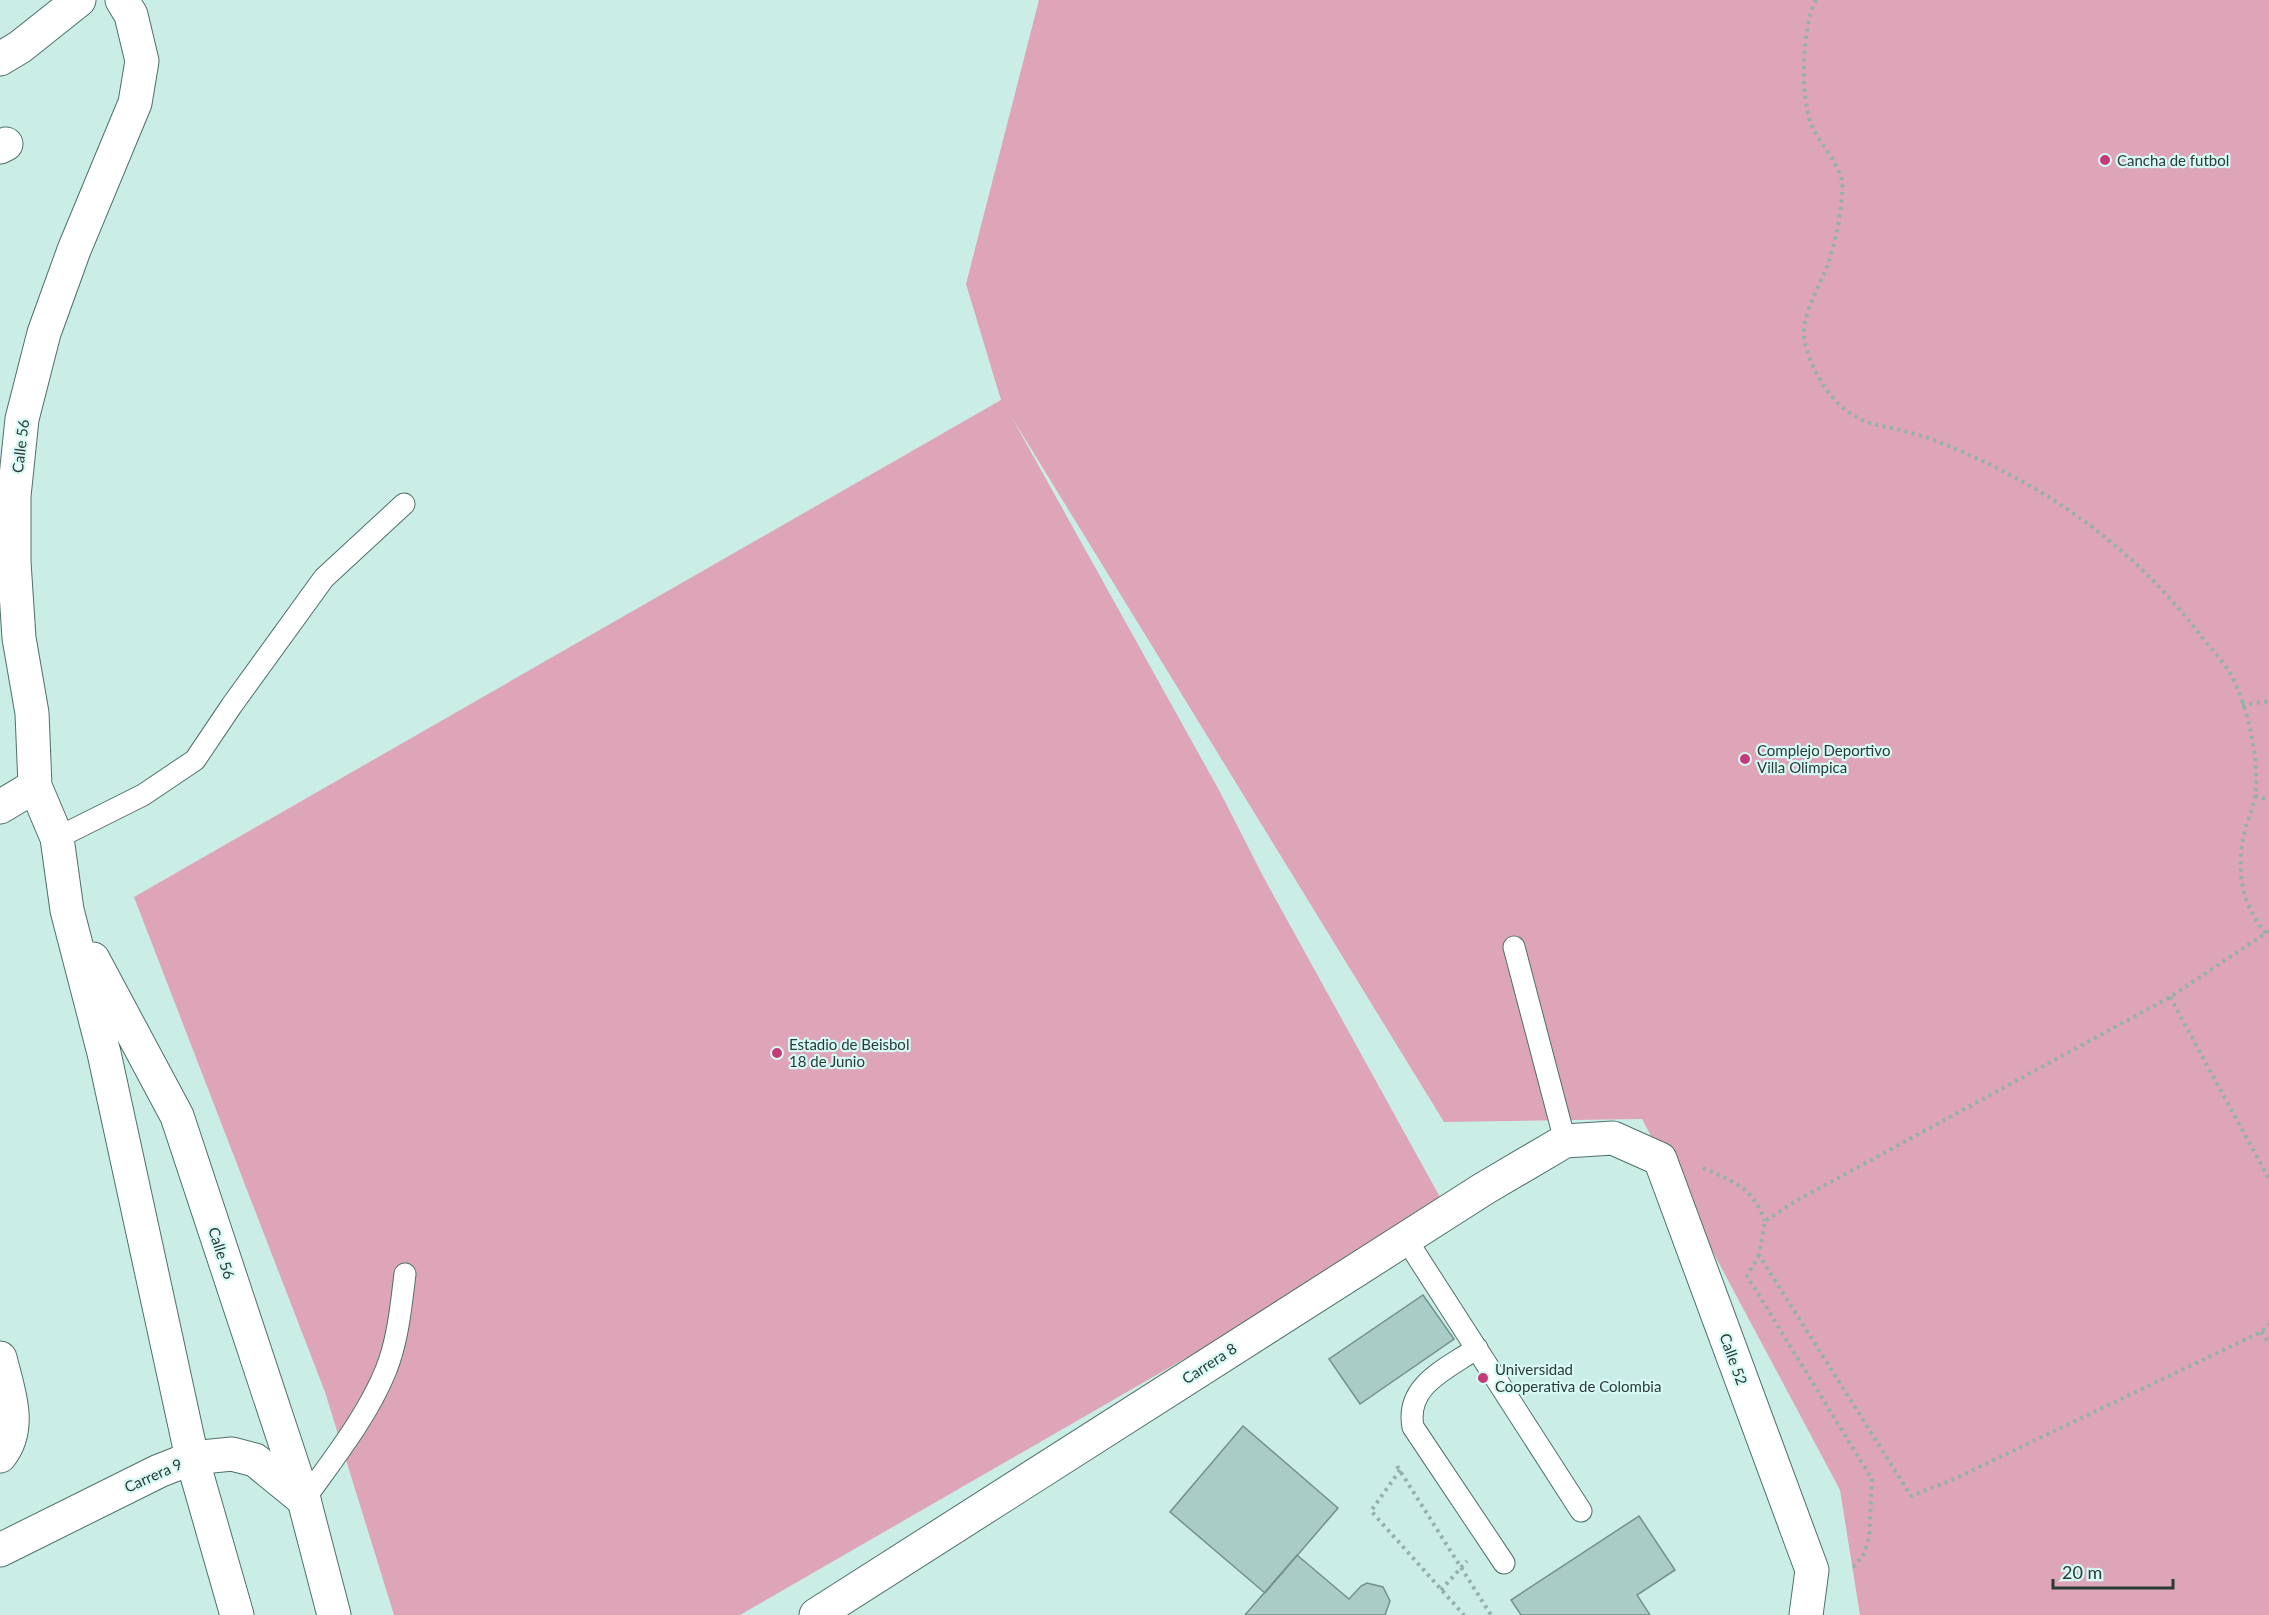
<svg xmlns="http://www.w3.org/2000/svg" width="2269" height="1615" font-family="Lato,sans-serif">
<style>
.green{fill:#dea5b8}
.building{fill:#aaccc6;stroke:#72928c;stroke-width:1.5}
.lines{fill:none;stroke-linecap:round;stroke-linejoin:round}
.service-casing{stroke:#50706a;stroke-width:23}
.minor-casing{stroke:#50706a;stroke-width:35}
.tertiary-casing{stroke:#50706a;stroke-width:35}
.path{stroke:#94b0aa;stroke-width:4;stroke-dasharray:3 4.5;stroke-linecap:butt}
.service{stroke:#fff;stroke-width:21}
.minor{stroke:#fff;stroke-width:33}
.tertiary{stroke:#fff;stroke-width:33}
.poi-dot{fill:#c33b78;stroke:#d7faf4;stroke-width:2}
.labels{text-anchor:middle;dominant-baseline:central;stroke-width:4.5;stroke-linejoin:round;paint-order:stroke}
.poi-label{font-size:15px;fill:#2c3a37;stroke:#d7faf4;text-anchor:start}
.street-label{font-size:15px;fill:#2c3a37;stroke:#d7faf4}
</style>
<rect width="100%" height="100%" fill="#caede6"/>
<path class="green" d="M 1039,0 L 2269,0 L 2269,1615 L 1860,1615 L 1840,1490 L 1642,1119 L 1444,1122 L 1011,416 L 1220,792 L 1264,878 L 1446,1208 L 740,1615 L 394,1615 L 325,1392 L 134,897 L 1001,400 L 966,284 Z"/>
<path class="building" d="M 1423,1295 L 1454,1339 L 1360,1404 L 1329,1359 Z
M 1243,1426 L 1338,1508 L 1265,1593 L 1170,1512 Z
M 1639,1516 L 1675,1570 L 1637,1595 L 1650,1615 L 1521,1615 L 1511,1600 Z
M 1297,1555 L 1349,1599 L 1361,1586 L 1367,1583 L 1383,1587 L 1390,1601 L 1385,1615 L 1245,1615 Z"/>
<g class="lines">
<defs>
<path id="service" d="M 57,838 L 143,795 L 195,760 L 232,705 L 324,578 L 404,504
M 1514,947 L 1565,1141
M 1406,1239 L 1581,1511
M 1477,1348 C 1447,1369 1405,1385 1413,1427 L 1504,1563
M 304,1500 C 333,1459 367,1417 386,1370 C 398,1340 401,1306 405,1274"/>
<path id="minor" d="M 0,59 L 20,47 L 79,0
M 0,147 L 6,144
M 0,807 L 35,786
M 0,1358 C 8,1391 23,1427 0,1456
M 0,1550 L 159,1471 L 192,1458 L 232,1454 L 255,1460 L 304,1500
M 816,1615 L 1485,1188 L 1565,1141 L 1613,1138 L 1660,1159 L 1812,1570 L 1806,1615"/>
<path id="tertiary" d="M 122,0 L 131,15 L 142,61 L 135,103 L 74,250 L 44,333 L 22,419 L 14,496 L 14,562 L 19,638 L 32,713 L 35,786 L 57,838 L 67,910 L 104,1053 L 192,1458 L 237,1615
M 93,959 L 177,1116 L 304,1500 L 334,1615"/>
</defs>
<use href="#service" class="service-casing"/>
<use href="#minor" class="minor-casing"/>
<use href="#tertiary" class="tertiary-casing"/>
<path class="path" d="M 1816,0 C 1802,26 1800,96 1811,124 C 1818,141 1840,165 1842,182 C 1844,202 1835,245 1828,264 C 1819,289 1799,317 1805,344 C 1813,373 1832,406 1860,419 C 1872,425 1888,427 1900,430 C 1921,435 1943,443 1963,452 C 2058,494 2134,550 2198,632 C 2208,646 2223,660 2231,675 C 2248,706 2260,762 2255,797 C 2253,807 2249,816 2246,826 C 2235,867 2240,905 2269,937
M 2242,705 L 2269,701
M 2255,796 L 2269,800
M 2269,931 L 2170,997 L 1794,1202 L 1765,1221 L 1759,1255 L 1911,1496 L 1952,1480 L 2261,1332 L 2269,1324
M 2170,997 L 2269,1179
M 1703,1168 C 1735,1182 1752,1187 1765,1221
M 1759,1255 L 1747,1276 L 1872,1479 L 1869,1538 L 1864,1554 L 1854,1566 L 1849,1567
M 2261,1332 L 2269,1343
M 1397,1466 L 1491,1615
M 1400,1470 L 1371,1511 L 1464,1615
M 1441,1590 L 1467,1561"/>
<use href="#service" class="service"/>
<use href="#minor" class="minor"/>
<use href="#tertiary" class="tertiary"/>
</g>
<g class="poi-dot">
<circle cx="2105" cy="160" r="6"/>
<circle cx="1745" cy="759" r="6"/>
<circle cx="777" cy="1053" r="6"/>
<circle cx="1483" cy="1378" r="6"/>
</g>
<g class="labels">
<g class="poi-label">
<text x="2117" y="160">Cancha de futbol</text>
<text x="1757" y="750">Complejo Deportivo<tspan x="1757" dy="17">Villa Olimpica</tspan></text>
<text x="789" y="1044">Estadio de Beisbol<tspan x="789" dy="17">18 de Junio</tspan></text>
<text x="1495" y="1369">Universidad<tspan x="1495" dy="17">Cooperativa de Colombia</tspan></text>
</g>
<g class="street-label">
<text transform="translate(20 446) rotate(-83)">Calle 56</text>
<text transform="translate(222 1253) rotate(72)">Calle 56</text>
<text transform="translate(1734 1359) rotate(70)">Calle 52</text>
<text transform="translate(1209 1363) rotate(-33)">Carrera 8</text>
<text transform="translate(153 1475) rotate(-24)">Carrera 9</text>
</g>
</g>
<path d="M2053 1579v9h120v-9" fill="none" stroke="#2c3a37" stroke-width="3"/>
<text x="2062" y="1579" font-size="18" fill="#2c3a37" stroke="#d7faf4" stroke-width="4.5" paint-order="stroke">20 m</text>
</svg>
